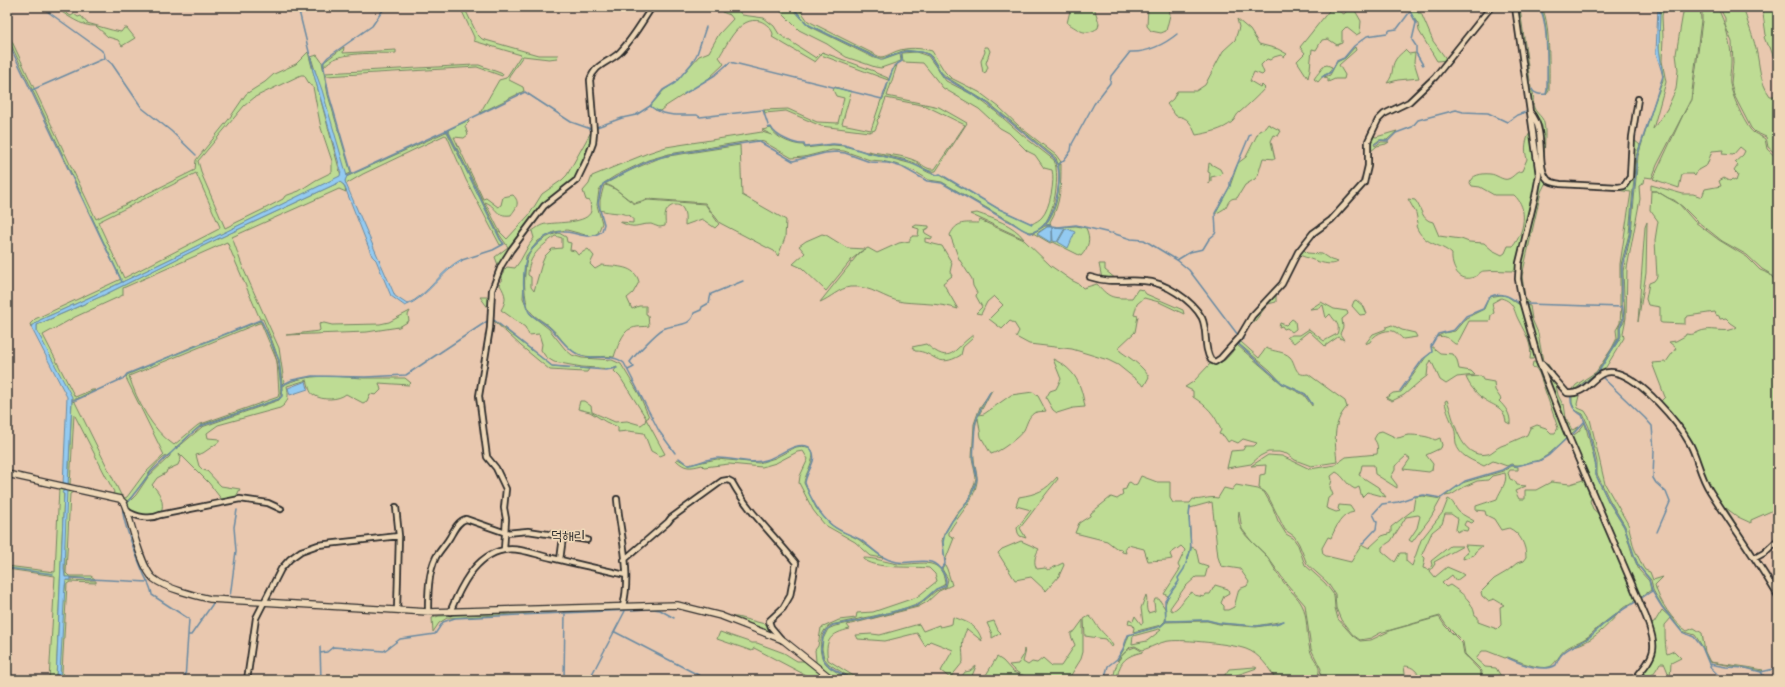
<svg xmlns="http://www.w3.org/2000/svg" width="1785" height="687" font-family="'Balsamiq Sans','Poor Story',sans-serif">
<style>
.green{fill:#bedc94;stroke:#748460;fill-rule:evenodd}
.water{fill:#93caf1;stroke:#698aa2}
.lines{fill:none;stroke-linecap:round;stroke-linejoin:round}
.stream{stroke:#698aa2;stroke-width:1.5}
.minor-casing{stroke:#2b2b2b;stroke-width:8}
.tertiary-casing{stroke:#2b2b2b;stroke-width:8}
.minor{stroke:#eed7b7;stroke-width:4.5}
.tertiary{stroke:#eed7b7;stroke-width:5.5}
.labels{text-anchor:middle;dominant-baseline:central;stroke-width:3.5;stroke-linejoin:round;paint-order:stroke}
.quarter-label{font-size:14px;fill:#2b2b2b;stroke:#eed7b7}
</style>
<rect width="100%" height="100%" fill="#e9c8af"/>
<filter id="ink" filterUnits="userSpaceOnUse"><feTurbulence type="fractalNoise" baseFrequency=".025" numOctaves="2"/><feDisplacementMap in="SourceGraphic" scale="8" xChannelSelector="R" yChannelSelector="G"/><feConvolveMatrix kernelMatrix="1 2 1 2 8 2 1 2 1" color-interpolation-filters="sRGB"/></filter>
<g filter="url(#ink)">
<path class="green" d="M 54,7 L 60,7 L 63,10 L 68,7 L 66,13 L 71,16 L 74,14 L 78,17 L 81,16 L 87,23 C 99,26 109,30 121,32 L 124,28 L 127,28 L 135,38 L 122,46 L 118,40 L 108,37 L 96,26 C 81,27 67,15 54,7 Z
M 460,7 L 464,7 L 477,34 L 482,39 L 538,55 L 558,55 L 557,58 L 549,59 L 523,56 L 509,76 L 509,80 L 523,87 L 524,91 L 480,113 L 499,80 L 506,78 L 521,55 L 474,41 L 474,37 Z
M 721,7 L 736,7 L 742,15 L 764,18 L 774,26 L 779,34 L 816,58 L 822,52 L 874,71 L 876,73 L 888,78 L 888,80 L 821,55 L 815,62 L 772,37 L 773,34 C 772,29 766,23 760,21 C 739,16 728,43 719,57 L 724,64 L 708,79 L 666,106 L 660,111 L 655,110 L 651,106 L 652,104 L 664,90 L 675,83 L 699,56 L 709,52 L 719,34 L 733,19 L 730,15 L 722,12 Z
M 776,7 L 791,7 L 809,26 L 874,58 L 883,60 L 900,54 L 901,61 L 881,68 L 875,67 L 846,57 L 827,44 L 799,30 Z
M 793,7 L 798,7 L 808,21 L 880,57 C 886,57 891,53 897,51 C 908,47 921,48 932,51 L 945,72 L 951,78 L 979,92 L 999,107 L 1020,127 L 1056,155 L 1061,162 L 1058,164 L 1056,158 L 990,104 L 948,78 L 941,72 L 932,57 L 927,53 L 905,50 L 885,58 L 879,58 L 809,25 Z
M 1071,7 L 1094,7 L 1099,23 L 1098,28 C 1084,37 1080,30 1067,23 Z
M 1148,7 L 1169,7 L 1170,15 L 1166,31 L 1161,33 L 1151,31 L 1147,26 Z
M 1332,7 L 1344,14 L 1347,11 L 1345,7 L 1353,7 L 1361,21 L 1360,33 L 1356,35 L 1346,27 L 1342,31 L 1342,43 L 1337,45 L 1328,39 L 1322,40 L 1316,50 L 1312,49 L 1310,69 L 1308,78 L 1297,61 L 1305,53 L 1300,47 Z
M 1409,7 L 1416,7 L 1418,13 L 1421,13 L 1433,41 L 1447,60 L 1437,61 L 1419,31 L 1418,24 L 1410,12 Z
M 1517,7 L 1520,7 L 1520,9 L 1531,88 L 1528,88 Z
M 1540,7 C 1551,12 1549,77 1549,91 L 1546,95 L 1548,88 C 1547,70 1549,20 1540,7 Z
M 1660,7 L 1664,7 L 1662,16 L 1663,37 L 1662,61 L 1666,82 L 1653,129 L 1667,109 L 1676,89 L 1678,70 L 1676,54 L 1684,7 L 1700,7 L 1701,20 L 1691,99 L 1657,165 L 1652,178 L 1645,177 L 1644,183 L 1639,186 L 1640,199 L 1627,268 L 1626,318 L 1623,333 L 1624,338 L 1603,372 L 1600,373 L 1600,369 L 1619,340 L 1621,336 L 1620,327 L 1625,320 L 1623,271 L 1631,233 L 1638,156 L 1654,104 L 1663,80 L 1659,48 Z
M 1702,7 L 1717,7 C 1725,21 1732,46 1731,63 C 1731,70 1729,77 1730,84 C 1732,95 1743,120 1750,129 C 1753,134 1760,135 1765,139 L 1767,149 L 1778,159 L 1778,284 L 1769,273 L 1762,269 L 1747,255 L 1722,241 L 1697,221 L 1683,207 L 1674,200 L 1668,198 L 1657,191 L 1651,191 L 1651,185 L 1683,194 L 1693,194 L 1702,197 L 1705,189 L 1721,186 L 1719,181 L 1724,178 L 1730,181 L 1732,179 L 1736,181 L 1738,175 L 1734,171 L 1738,165 L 1735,162 L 1743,155 L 1745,151 L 1740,147 L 1733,155 L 1722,154 L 1723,150 L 1712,151 L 1707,165 L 1698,170 L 1695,176 L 1693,174 L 1682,174 L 1679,188 L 1653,179 L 1683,115 L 1692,100 L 1702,21 Z
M 1719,7 L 1744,7 C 1746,21 1753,35 1756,49 C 1760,65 1759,81 1770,96 L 1778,96 L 1778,156 L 1768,147 L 1766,137 L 1755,132 L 1751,128 L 1734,95 L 1731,83 L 1733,63 L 1732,42 L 1725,25 L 1725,18 Z
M 1762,7 L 1778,7 L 1778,70 L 1770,47 L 1767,45 L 1764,37 L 1766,35 Z
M 1237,19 L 1250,30 L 1259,44 L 1278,49 L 1287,54 L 1284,57 L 1281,55 L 1274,57 L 1270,60 L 1267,59 L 1261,65 L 1264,73 L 1262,75 L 1254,72 L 1250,81 L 1260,87 L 1262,85 L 1265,88 C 1257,97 1249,104 1240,112 C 1236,114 1236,119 1232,122 C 1223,130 1208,133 1196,135 C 1191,124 1189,117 1176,116 L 1167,104 L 1173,99 L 1177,91 L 1196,91 L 1205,85 L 1223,51 L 1235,40 L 1239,27 Z
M 7,31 L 96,219 L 195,170 L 196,160 L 229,119 L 246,94 L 265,82 L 274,74 L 296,64 L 308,52 L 341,176 C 240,224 141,275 40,320 L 31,327 L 30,324 L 35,319 L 121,279 L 7,36 ZM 301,75 L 304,75 L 310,85 L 313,87 L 321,128 L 332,161 L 332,172 L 316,180 L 299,191 L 285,196 L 283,199 L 264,209 L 225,228 L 202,175 L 198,161 L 244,106 L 255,97 ZM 196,173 L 220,227 L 219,229 L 124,278 L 98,222 Z
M 344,47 L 343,53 L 396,50 L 396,53 C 378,54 335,50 324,67 L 324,62 Z
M 984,47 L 988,47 L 990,51 L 986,63 L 988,67 L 986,72 L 983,73 L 981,61 L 985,52 Z
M 1355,47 L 1356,50 L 1339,65 L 1345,75 L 1344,79 L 1335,79 L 1328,82 L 1328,78 L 1324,77 L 1330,75 L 1337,62 L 1345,58 Z
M 1405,50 L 1409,54 L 1415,53 L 1414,62 L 1419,78 L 1398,80 L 1387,83 C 1395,74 1390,68 1396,59 C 1398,56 1402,53 1405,50 Z
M 916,52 L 928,56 L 946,81 L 975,96 L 996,112 L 1027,139 L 1054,160 C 1061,176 1054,231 1031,232 C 1021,232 1013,220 1004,218 L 942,182 L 929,180 L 914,171 L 899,165 L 882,161 L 870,160 L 844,151 L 832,150 L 804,157 L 792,158 L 764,142 L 755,140 L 669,154 L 648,160 L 615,176 L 604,183 L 599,190 L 597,205 L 602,223 L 598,233 L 594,235 L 589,236 L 567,230 L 554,232 L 538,241 L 526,256 L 523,298 L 530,314 L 549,329 L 565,349 L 572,355 L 582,358 L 612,360 L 621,364 L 639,394 L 649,417 L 646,419 L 665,454 L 660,456 L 651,451 L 644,433 L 628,431 L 618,432 L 618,427 L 606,422 L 590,412 L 578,409 L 580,401 L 584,401 L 591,406 L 592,412 L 615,422 L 627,421 L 641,425 L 645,422 L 646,418 L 620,377 L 614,371 L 617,367 L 612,369 L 582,367 L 554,362 L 546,357 L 541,350 L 542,344 L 539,334 L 529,335 L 525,327 L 501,310 C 507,300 506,295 500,285 L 504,270 L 507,267 L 515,268 C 523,259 526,247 534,238 L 532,231 C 537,228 541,224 547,224 C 556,222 588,224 591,211 C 591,208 590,204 590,201 L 586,200 L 583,191 L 589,184 L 592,176 L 648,153 L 666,147 L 762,132 L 772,135 L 762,130 L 771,128 C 775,138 793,145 803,145 L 805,148 L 833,145 L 844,146 L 916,165 C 922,169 932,176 940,175 L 997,208 L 1032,224 C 1035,222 1040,220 1042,217 C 1050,209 1055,180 1052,170 L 1044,168 L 1035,155 L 1027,151 L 1009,133 L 1000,128 L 979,109 L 943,88 L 923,63 L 903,62 L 902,53 Z
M 317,55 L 322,62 L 328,95 L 351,173 L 346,175 L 311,57 Z
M 474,65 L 479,65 L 503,74 L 502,76 L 477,67 L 326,76 L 325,73 Z
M 897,65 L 887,96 L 939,107 L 967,123 L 936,171 C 928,173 922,166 915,163 C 901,157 883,156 868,152 L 868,151 C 884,155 903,154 918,162 C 924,166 928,170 935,169 L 965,125 L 926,106 L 886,98 L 879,118 L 877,120 L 878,123 L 875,130 L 869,132 L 821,126 L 786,111 L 765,113 L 764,110 L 788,109 L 817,122 L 838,123 L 844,98 L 836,96 L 833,90 L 835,87 L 851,92 L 842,124 L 871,130 L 881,100 L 882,100 C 889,90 887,73 897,65 Z
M 1327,65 L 1332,67 L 1329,73 L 1324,75 L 1318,82 L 1314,79 C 1317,74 1321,71 1323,66 Z
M 1529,90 L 1532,90 C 1535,95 1532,101 1534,108 C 1537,114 1543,117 1544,123 C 1548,140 1538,169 1553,180 L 1548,178 L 1544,170 L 1542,126 L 1532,111 Z
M 1533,117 L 1536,122 L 1542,164 L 1549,183 L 1545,184 L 1541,192 L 1522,276 L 1525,298 L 1529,303 L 1525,303 L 1520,285 L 1520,272 L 1539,184 L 1537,144 Z
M 469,120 L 469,122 L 465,126 L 468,135 L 464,138 L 454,137 L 483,199 L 486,198 L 498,207 L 501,205 L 503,197 L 513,195 C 521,203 516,208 511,215 C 494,217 497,206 485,202 L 500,232 L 507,239 L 529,215 L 542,194 L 562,180 L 567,175 L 592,130 L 592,143 L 576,179 L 548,200 L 501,265 L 489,309 L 480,297 L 488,297 L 498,265 L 495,257 L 508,247 L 499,234 L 448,130 Z
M 1268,124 L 1281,131 L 1278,136 L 1274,135 L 1271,141 L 1275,159 L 1263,158 L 1258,175 L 1255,179 L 1245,185 L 1237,198 C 1228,198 1229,203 1225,208 C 1223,210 1218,212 1215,214 L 1230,186 L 1238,163 L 1246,157 L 1259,131 L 1265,128 Z
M 1532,130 L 1536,179 L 1516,272 L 1513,271 C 1504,271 1493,270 1484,271 C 1480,271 1478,276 1474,277 C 1459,283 1451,267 1452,254 C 1440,243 1423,245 1416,226 L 1418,223 L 1416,213 L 1408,199 L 1415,200 C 1422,208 1421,220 1433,222 L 1439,236 L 1461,239 L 1469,242 L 1484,243 L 1492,250 L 1502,255 L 1505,253 L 1508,246 L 1513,246 C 1524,233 1529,208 1514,195 L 1494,195 L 1480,187 L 1472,186 L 1470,183 C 1470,175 1483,173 1490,174 C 1496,174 1503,181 1508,179 C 1514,177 1515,172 1522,171 L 1527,159 C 1524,150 1525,138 1532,130 Z
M 1397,131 L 1387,140 L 1379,140 L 1374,144 L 1375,146 L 1381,142 L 1389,142 L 1386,144 L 1377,146 L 1370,152 L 1370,142 L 1373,136 L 1376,137 Z
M 446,132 L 447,132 L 503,244 L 500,245 L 466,180 L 447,136 L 445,135 L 363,174 L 346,184 L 345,181 L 346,177 Z
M 1634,140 L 1640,145 L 1636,156 L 1629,234 L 1621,265 L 1622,306 L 1620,306 L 1620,264 L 1631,192 L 1602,188 L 1626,186 C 1636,174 1634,155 1634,140 Z
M 740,145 L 742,195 L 786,220 L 785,238 L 778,256 L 774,251 L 764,246 L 720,223 L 705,203 L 648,199 L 635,203 C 624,198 617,187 605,184 L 629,171 L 662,157 Z
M 1209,163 L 1220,169 L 1222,173 L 1220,175 L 1211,177 L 1211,181 L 1209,184 L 1210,173 L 1208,172 Z
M 1061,164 C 1061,184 1061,204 1050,222 L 1051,225 L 1046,224 C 1059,207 1059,186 1059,165 Z
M 340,182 L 344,185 L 346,192 L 339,189 L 232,237 L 243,268 L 279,348 L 284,382 L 282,384 C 280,357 273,343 263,319 L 260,319 L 227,242 L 123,288 L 123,295 L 75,317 L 43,335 L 75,397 L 92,390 L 95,390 L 76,399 L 72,399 L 37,331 L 37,325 L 102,296 L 209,243 Z
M 604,185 C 616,186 625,199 635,204 L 648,200 L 705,204 L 719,224 L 715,228 L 702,219 L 685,225 C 685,220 686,214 683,209 C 679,202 668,205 666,212 C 664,217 666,221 665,226 L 660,227 C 658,227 654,225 651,224 C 636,224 636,230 620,222 L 633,223 L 633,218 C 623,211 612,214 600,210 L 600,200 Z
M 1651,191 L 1656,191 L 1679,204 L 1695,222 L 1719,240 L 1747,257 L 1760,270 L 1770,274 L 1778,285 L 1778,508 L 1751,520 L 1751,523 L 1738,517 L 1726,508 L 1754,552 L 1744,541 L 1705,482 L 1694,451 L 1661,401 L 1665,397 L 1652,363 L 1666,362 L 1676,348 L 1669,342 L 1676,341 L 1685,336 L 1686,334 C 1695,336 1697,331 1705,330 C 1714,328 1728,334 1737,327 L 1731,323 L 1726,318 L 1720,319 L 1719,316 L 1716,315 L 1715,312 L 1688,316 L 1685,318 L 1685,324 L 1662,323 L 1660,322 L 1660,307 L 1648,305 L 1646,299 L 1649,283 L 1654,281 L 1657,277 L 1655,240 L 1658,221 L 1650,210 Z
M 977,213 C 994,219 1013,224 1024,239 L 970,214 Z
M 980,220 L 1024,240 L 1051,266 L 1071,280 L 1079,284 L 1083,288 L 1097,284 C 1110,299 1113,298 1132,298 L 1138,289 L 1143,290 L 1146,294 L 1183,310 L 1184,314 L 1159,302 L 1144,298 L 1137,304 L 1134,315 L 1138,316 L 1135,332 L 1119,347 L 1120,351 C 1131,359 1142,365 1149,377 L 1144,386 L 1118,365 L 1108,360 L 1072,349 L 1029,344 L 1016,337 L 1019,331 L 1014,323 L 1010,321 L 1002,329 L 989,319 L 1003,305 L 994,296 L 987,302 L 981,314 L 976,313 L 982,307 L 976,296 L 977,293 L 973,286 L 972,279 L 959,259 L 950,235 C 957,221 964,223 978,223 Z
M 1647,222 L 1646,273 L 1638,322 L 1645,227 Z
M 916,225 L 929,226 L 929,228 L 924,230 L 925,233 L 932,237 L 932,239 L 925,238 L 925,242 L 942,246 L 952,263 L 950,272 L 952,276 L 943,283 L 958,309 C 940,303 922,304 903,302 C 883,299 872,285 850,287 C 840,288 830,298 820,302 L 860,252 L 868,248 L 877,253 L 899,243 L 910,241 L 910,238 L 913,236 L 918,236 L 919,229 L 913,227 Z
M 1045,226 L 1058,227 L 1076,226 L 1086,228 C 1091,239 1089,247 1081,256 L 1053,242 L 1050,243 L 1033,233 ZM 1047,227 L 1052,228 L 1052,241 L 1037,233 Z
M 559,233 L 566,237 L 567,242 L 571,243 L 570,250 L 575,251 L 578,255 L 588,249 L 594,256 L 590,264 L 595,269 L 602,265 C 617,267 635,265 639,282 L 633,293 L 627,298 L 632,309 L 639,306 L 646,306 L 646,314 L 648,315 L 649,326 C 643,327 636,326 630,329 C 623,331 616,350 614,357 C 603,355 589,359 578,354 C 565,348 560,335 550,327 C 544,321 533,317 529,309 C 523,298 523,263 530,253 C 536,243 548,235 559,233 ZM 555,236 L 562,238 L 562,248 L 552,249 L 545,256 L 542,263 L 534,291 L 531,287 L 531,277 L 528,275 C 528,256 541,247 555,236 Z
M 822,234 L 826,235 L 847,248 L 865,249 L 852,259 L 826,291 L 802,268 L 793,264 L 805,253 L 799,246 L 806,241 Z
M 1303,249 L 1307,253 L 1322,254 L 1331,260 L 1338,262 C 1329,268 1309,258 1299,255 Z
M 1099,264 L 1105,264 L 1105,270 L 1116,279 L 1138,278 L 1123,280 L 1102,279 Z
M 1276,292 L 1276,302 L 1268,304 L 1255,321 L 1249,324 Z
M 1501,295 L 1507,296 L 1521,306 L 1535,355 L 1533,359 L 1530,359 C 1533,345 1525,333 1519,321 C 1513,310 1515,302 1501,298 L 1492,303 L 1494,313 L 1491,315 L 1490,321 L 1469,321 L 1457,344 L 1455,344 C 1447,338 1447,335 1436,337 L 1444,333 L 1455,331 L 1466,318 L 1484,309 L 1489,297 Z
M 1356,300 L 1364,307 L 1367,314 L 1360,315 L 1352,306 L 1354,301 Z
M 1321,302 L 1334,309 L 1347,311 L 1348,314 L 1342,319 L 1343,327 L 1340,334 L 1344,340 L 1338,337 L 1325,346 L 1309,331 L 1294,343 L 1287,337 L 1292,335 L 1300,335 L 1309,329 L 1324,341 L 1337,334 C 1341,324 1335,322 1330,314 L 1326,318 L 1323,305 L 1319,308 L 1310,309 Z
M 1525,305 L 1530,306 L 1532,319 L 1538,333 L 1543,361 L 1547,363 L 1566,391 L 1541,362 Z
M 1621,308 L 1623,318 L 1619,326 L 1619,337 L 1612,349 L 1597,372 L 1570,393 L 1576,385 L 1596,372 L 1612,348 L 1617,338 L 1616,330 L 1620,323 Z
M 410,311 L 408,315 L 409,321 L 399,327 L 367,332 L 286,335 L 319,331 L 320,330 L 319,324 L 324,323 L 332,325 L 380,324 L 389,322 Z
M 1292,319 L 1295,321 L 1296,329 L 1292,332 L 1287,328 L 1284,329 L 1282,326 L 1279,327 L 1280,323 L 1286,325 Z
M 260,321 C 271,331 286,386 279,399 L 201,425 L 175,448 L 176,449 L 202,427 L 279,400 L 282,396 L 282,386 C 307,372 337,377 364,378 C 378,378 391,378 405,378 L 411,383 L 409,385 L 379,383 L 381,390 L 376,395 L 370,394 L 367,401 L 363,403 L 346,394 C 339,400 322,401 314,395 C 309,393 309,385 307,380 L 287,386 C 289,395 289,403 280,408 L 218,425 L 207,433 L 208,438 L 219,439 L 219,442 L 203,453 L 196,455 L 199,466 L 203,470 L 207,471 L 221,486 L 240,489 L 235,499 L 222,500 L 209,483 L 179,453 L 181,458 L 178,465 L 167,470 L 166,473 L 157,478 L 152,485 C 160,492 165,503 161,513 L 153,518 L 131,512 L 127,504 L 136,495 L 148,477 L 170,456 L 170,454 C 150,463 142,489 126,502 L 68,486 L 72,401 L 75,402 L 121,495 L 125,498 L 127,497 L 144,474 L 164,455 L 126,378 L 127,375 L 194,346 ZM 259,323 L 261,323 L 277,361 L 279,393 L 278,397 L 198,425 L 174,445 C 152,430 137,401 129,376 ZM 74,414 L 114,492 L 113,494 L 70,485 Z
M 494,321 L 552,366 L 589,369 L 587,372 L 584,372 L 550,370 L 521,346 Z
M 1392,325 L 1402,330 L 1415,333 L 1417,337 L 1403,339 C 1400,337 1397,332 1393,331 C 1385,329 1373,335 1370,342 L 1365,344 L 1373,334 L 1386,329 L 1386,327 Z
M 973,335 L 973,338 L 963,347 L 961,355 C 936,370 935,351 915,351 L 912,347 L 926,344 C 952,366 952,350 973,335 Z
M 1241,342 L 1259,358 L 1266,348 C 1274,352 1284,351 1290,357 C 1296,363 1294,377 1308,374 L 1345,401 L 1347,407 C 1332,423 1335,442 1337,462 L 1311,466 L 1295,460 L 1287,454 L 1279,452 L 1268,452 L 1260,456 L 1251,464 L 1227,468 L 1231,451 L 1243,450 L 1245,446 L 1254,446 L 1257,443 L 1243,439 L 1238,443 L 1231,440 L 1228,442 L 1224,436 L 1219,434 L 1221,430 C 1215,414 1207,406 1193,397 L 1193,391 L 1185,387 L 1193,382 L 1210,364 C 1223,366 1231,354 1237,345 L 1282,384 L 1304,395 L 1312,406 L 1312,404 L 1306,394 L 1282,383 L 1270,370 L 1239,344 Z
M 1431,346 L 1440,353 L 1453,354 L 1457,360 L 1459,369 L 1471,371 L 1475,375 L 1457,377 L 1446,384 L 1440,380 L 1431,360 L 1428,367 L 1427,376 L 1419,382 L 1404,395 L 1392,401 L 1386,398 L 1393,393 L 1401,392 L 1426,357 L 1432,352 Z
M 1053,359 C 1076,370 1081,384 1085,407 L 1073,408 L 1057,413 L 1053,410 L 1046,398 L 1050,391 L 1056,389 L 1061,379 Z
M 1533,362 L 1539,363 L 1567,438 C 1558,445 1550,455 1539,460 C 1536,462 1533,461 1530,462 C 1523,465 1518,466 1511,464 L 1507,466 L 1493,461 L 1484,466 C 1474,461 1458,456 1456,443 C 1455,438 1456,433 1454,428 C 1450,418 1446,411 1445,401 L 1447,400 C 1454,418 1459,460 1488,454 C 1492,453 1496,448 1501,446 C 1510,443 1518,439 1527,435 L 1530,428 L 1537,425 L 1546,428 L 1551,433 L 1555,433 L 1558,428 L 1539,373 L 1536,368 L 1532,367 Z
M 1545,369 L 1556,385 L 1558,395 L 1563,405 L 1564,404 L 1566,418 L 1572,430 L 1579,427 L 1570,435 Z
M 1481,376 L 1483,380 L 1494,382 L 1495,390 L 1501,399 L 1499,401 C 1505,407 1511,414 1510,424 L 1506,422 C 1504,405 1493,407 1481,397 C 1475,392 1469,385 1466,377 Z
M 992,390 L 979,415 L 984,414 L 1011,395 L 1033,392 L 1038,396 L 1046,411 C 1042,412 1038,411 1034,413 C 1028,417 1027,424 1024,430 C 1019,437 1000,452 991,454 L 981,437 L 978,418 C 973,429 973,446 974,458 C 974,466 978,474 977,482 C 974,502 958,515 949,532 L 949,535 L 954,538 L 945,561 L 942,540 L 944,534 L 956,514 L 968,500 L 975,482 L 976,478 L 972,458 L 974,424 L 980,407 Z
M 1572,395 L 1579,396 L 1577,404 L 1578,408 L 1585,411 L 1590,419 L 1605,484 L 1628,524 L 1634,548 L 1643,567 L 1645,570 L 1650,572 L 1653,580 L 1663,577 L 1655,585 C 1659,601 1673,622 1687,631 L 1694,628 L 1702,633 L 1705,652 L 1710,662 C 1728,665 1745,666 1763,670 L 1762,671 L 1709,662 L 1702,646 L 1697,638 L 1695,635 L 1682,631 L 1662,606 L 1653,590 L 1651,580 L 1639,566 L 1634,555 L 1625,526 L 1609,499 L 1597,474 L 1597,462 L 1589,427 L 1583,414 L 1575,410 L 1572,403 Z
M 1585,423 L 1596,467 L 1596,475 L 1608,501 L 1624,527 L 1633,556 L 1639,570 L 1649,581 L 1651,590 L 1640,598 L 1571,437 L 1578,432 Z
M 1382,431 L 1397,438 C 1401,438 1405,435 1409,435 C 1416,435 1429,436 1435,440 L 1440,438 L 1442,445 L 1441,448 L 1426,455 L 1433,464 L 1432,470 L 1429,472 L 1403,469 L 1410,459 L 1406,456 L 1395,466 L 1395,470 L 1391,477 L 1397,485 L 1397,488 L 1375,474 L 1374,465 L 1362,465 L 1361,470 L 1359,475 L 1378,487 L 1386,497 L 1367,492 L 1362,497 L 1359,487 L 1355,489 C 1346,485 1344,476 1336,472 L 1331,476 L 1332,480 L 1330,487 L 1333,495 L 1328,498 L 1326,508 L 1336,512 L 1340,511 L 1338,509 L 1339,505 L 1350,506 L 1354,512 C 1341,514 1336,527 1331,538 L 1328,537 L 1322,548 L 1323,554 L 1326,556 L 1351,562 L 1361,546 L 1363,545 L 1369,548 L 1382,536 L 1391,533 L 1391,527 L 1413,510 L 1415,497 L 1423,496 L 1441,499 L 1431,517 L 1412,542 L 1409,540 L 1417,528 L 1420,516 L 1418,515 L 1406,517 L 1391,541 L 1382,547 L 1382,551 L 1395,562 L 1400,553 L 1406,553 L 1406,561 L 1412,566 L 1421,540 L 1443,512 L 1448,499 C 1454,501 1454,507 1459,512 C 1463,515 1469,518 1474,521 L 1472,523 L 1466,521 L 1464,525 L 1468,528 L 1467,531 L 1461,530 L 1457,532 L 1456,529 L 1458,519 L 1451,514 L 1445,514 L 1442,524 L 1432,532 L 1423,552 L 1422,555 L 1425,558 L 1423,568 L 1429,570 L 1432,565 L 1431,561 L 1450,546 L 1463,546 L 1434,562 L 1435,564 L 1430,571 L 1435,577 L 1447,567 L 1461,573 L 1464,575 L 1456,581 L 1452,575 L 1442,583 L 1446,587 L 1450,585 C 1462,593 1472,600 1475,615 L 1478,617 L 1478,622 L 1497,629 L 1501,625 L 1500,607 L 1504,605 L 1494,599 L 1488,601 L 1482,596 L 1481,592 L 1494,579 L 1506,572 L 1517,563 L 1523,561 L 1526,557 C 1526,545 1520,533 1509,528 L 1501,530 L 1494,519 L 1486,515 L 1485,511 L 1476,510 L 1476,506 L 1497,499 C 1500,490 1508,483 1505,473 L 1492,476 L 1488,480 L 1477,481 L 1464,487 L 1451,495 L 1445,496 L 1462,483 L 1503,471 L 1512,466 L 1518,467 L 1518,470 L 1510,470 L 1508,473 L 1510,479 L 1515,481 L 1517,485 L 1526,486 L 1515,491 L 1519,499 L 1525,499 L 1525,490 L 1536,490 L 1551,482 L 1570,484 L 1586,479 L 1592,496 L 1590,501 L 1593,509 L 1600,515 L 1636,600 L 1630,604 L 1627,605 C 1615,615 1602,623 1591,634 C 1585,640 1575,643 1567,648 C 1560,652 1555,666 1549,667 C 1540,670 1517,661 1508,657 L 1505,658 L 1487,651 L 1482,651 L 1476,659 L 1485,667 L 1496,668 L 1502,678 L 1501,680 L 1481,680 L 1482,671 L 1465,654 L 1463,642 L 1446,625 L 1440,616 L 1380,633 L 1371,638 L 1360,640 L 1353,635 L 1341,620 L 1336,608 L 1335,594 L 1327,582 L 1307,564 L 1299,544 L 1294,536 L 1285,530 L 1268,496 L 1265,492 L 1259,488 L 1260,475 L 1265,474 L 1266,465 L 1251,466 L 1268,455 L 1282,456 L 1310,469 L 1335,465 L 1346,457 L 1377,454 C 1378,448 1378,444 1374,439 L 1378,432 Z
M 796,447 C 828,442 805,471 804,483 L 816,508 L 830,524 L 839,530 L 858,539 L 883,558 L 871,556 L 855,542 L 825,525 L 820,519 L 813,510 L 799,483 L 800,476 L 808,459 L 803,451 L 797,452 L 776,463 L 762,467 L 729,464 L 704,467 L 702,465 C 690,468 685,469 676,460 L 678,459 L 688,465 L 717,459 L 759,463 L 775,458 Z
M 1141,476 L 1157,482 L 1170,482 L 1170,498 L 1173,503 L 1190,503 L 1193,499 C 1200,501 1208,496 1218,498 L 1224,488 L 1232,490 L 1236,485 L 1258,489 L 1264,492 L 1273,508 L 1278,521 L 1286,534 L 1293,538 L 1298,545 L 1305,565 L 1325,583 L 1334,595 L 1335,608 L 1338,619 L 1353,636 L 1360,641 L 1371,640 L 1392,630 L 1439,617 L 1445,626 L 1462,643 L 1464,654 L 1481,672 L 1480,680 L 1445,680 L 1445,677 L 1437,680 L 1422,680 C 1417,672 1414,666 1404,666 L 1405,674 L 1409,680 L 1316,680 L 1320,675 L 1321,669 L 1311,649 L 1305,605 L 1286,583 L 1267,556 L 1252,542 L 1242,529 L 1239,511 C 1235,533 1254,541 1266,556 C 1273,564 1277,575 1285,584 C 1290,591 1298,597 1302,605 C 1308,616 1306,636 1310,650 C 1314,663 1325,666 1315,680 L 1276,680 C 1269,668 1260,654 1246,649 C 1232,644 1184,639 1169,641 C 1159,642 1151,648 1142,650 L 1135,646 L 1130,647 L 1117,661 L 1124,649 L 1129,635 L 1161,626 L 1166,622 L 1207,621 L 1219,624 L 1256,627 L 1276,624 L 1284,621 L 1256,626 L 1219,623 L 1206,620 L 1166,621 L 1165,605 L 1168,596 L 1164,594 L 1180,569 L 1178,565 L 1185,550 L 1181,546 L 1170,554 L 1172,559 C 1164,561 1157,560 1148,561 L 1144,549 L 1128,545 L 1125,549 L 1126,553 L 1122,552 L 1121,549 L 1116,548 L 1107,541 L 1075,533 L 1079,523 L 1090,516 L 1091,513 L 1111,497 L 1117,499 L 1123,495 L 1122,490 L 1126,489 L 1128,483 L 1130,482 L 1134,485 L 1137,484 ZM 1212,502 L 1218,557 L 1221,566 L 1240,569 L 1249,582 L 1247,586 L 1239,589 L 1234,607 L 1228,610 L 1224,610 L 1224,606 L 1221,603 L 1224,596 L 1229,593 L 1228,589 L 1215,585 L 1210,594 L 1206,594 L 1204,597 L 1194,595 L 1192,592 C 1183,597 1182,607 1172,611 L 1170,608 L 1185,587 L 1196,577 L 1205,577 L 1208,566 L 1199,563 L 1196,549 L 1191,547 L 1188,559 C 1194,543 1187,523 1190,506 L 1190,508 ZM 1159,629 L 1161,630 L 1147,641 L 1132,644 L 1133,636 Z
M 1057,477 L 1058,479 C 1045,494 1033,512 1020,528 L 1026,538 L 1020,536 L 1018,533 L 1017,528 L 1031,510 L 1016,506 L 1019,497 C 1037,494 1045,491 1057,477 Z
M 59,488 L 73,492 L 70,494 L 66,573 L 69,576 L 91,576 L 95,579 L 65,577 L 64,494 L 56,680 L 49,680 L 55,576 L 7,569 L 7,566 L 55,572 Z
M 1021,541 L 1039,549 C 1035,555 1033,563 1037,569 L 1045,568 L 1048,570 L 1063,563 L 1064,565 L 1059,576 L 1046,591 L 1031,577 L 1015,580 L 998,553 L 1002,549 Z
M 1465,545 L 1482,546 L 1475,552 L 1474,555 L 1463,559 L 1464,554 L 1468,552 Z
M 863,558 C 875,558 886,562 898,564 C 916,566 941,554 945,582 L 944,585 C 932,590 927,600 916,604 C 889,615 859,618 831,625 C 825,628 822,633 821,640 C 817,665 832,669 851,680 L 834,680 L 815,664 L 816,661 L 815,650 L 818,646 L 821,628 L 839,620 L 856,618 L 857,613 L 873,612 L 917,597 L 937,581 L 935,574 L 929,568 C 914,566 873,570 863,558 Z
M 945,565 L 947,569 L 952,585 L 939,591 L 927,602 L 918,607 L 847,625 L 850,629 C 831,633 824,640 828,660 L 860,680 L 854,680 L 829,664 L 824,658 L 822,649 L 823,639 L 828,629 L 835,626 L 869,619 L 918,606 L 936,591 L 946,587 L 948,579 L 942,569 Z
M 66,580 L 96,581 L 96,583 L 70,582 L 67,584 L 62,672 L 63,677 L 60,674 L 62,610 Z
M 1146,595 C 1148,601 1145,606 1148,613 L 1155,611 L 1154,602 L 1155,599 L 1159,599 L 1166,610 L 1165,621 L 1161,625 L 1133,632 L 1134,628 L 1133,625 L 1128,624 L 1129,619 L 1133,621 L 1135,616 L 1141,624 L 1143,623 L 1141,608 Z
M 1662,610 L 1671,618 L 1665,625 C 1665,632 1665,649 1667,654 L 1674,651 L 1681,658 L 1671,663 L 1670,680 L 1669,680 L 1669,675 L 1664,663 L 1660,663 C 1654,674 1650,680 1637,680 C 1653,661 1659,649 1651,624 L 1654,623 Z
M 564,611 L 447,618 L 439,623 L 433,632 L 432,618 L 439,616 Z
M 1618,614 C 1606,627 1592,642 1574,646 L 1593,634 L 1596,630 Z
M 1089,616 C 1094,619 1095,624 1099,628 C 1104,635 1109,637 1113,646 L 1111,647 L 1105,639 L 1085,636 L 1084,619 Z
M 727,617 L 737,617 L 769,625 L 780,638 Z
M 953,617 C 967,622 978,625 982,641 L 967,629 C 960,641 963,650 963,662 L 950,678 L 941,671 L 953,650 L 930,641 L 925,646 L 917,633 L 885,641 L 858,639 L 856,635 L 872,634 L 880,635 L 919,624 L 923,631 L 939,625 L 940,627 L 952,624 Z
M 1083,620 L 1083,652 L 1081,659 L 1068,680 C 1048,680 1023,682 1009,665 L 1018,664 L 1023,656 L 1024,649 L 1025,654 L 1023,662 L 1028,665 L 1032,662 L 1037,663 L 1043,658 L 1052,666 L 1061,666 L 1075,645 L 1071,636 L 1071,633 L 1075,631 Z
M 994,621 L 998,630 L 1001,633 L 992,638 L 992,634 L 987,623 Z
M 720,632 L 752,643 L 757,643 L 784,653 L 797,661 L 804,661 L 829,680 L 815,680 L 754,648 L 752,651 L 717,639 Z
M 1135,647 L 1143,652 C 1124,656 1119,663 1117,680 L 1113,680 C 1115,666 1120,651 1135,647 Z
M 997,657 L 1003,661 L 1013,672 L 1032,680 L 995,680 L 994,676 L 986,680 L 959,680 L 965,672 L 970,671 L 976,666 L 972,676 L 977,677 L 986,675 Z
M 1255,667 L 1257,668 L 1234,676 L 1232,680 L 1216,680 L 1219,677 L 1222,679 L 1229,669 Z"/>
<path class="water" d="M 1658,7 L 1660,7 L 1659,48 L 1663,76 L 1656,53 Z
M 312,68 L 314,68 L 322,90 L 347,176 L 345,181 L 346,184 L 395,296 L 407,304 C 429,295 440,270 462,259 L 462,261 C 440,272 429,297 405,306 L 391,296 L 376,260 L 372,256 L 344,185 L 340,182 L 209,243 L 102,296 L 41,323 L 37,325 L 37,331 L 72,397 L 68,486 L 63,484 L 67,397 L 31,327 L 40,320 C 141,275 240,224 340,176 L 341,171 Z
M 1047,227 L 1052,227 L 1052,241 L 1050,242 L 1037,234 Z
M 1052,227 L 1065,228 L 1057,242 L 1053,241 Z
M 1066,228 L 1075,232 L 1068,248 L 1058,242 Z
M 306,381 L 308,389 L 290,395 L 288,388 Z
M 67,490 L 64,569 L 65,577 L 71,577 L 71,580 L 66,580 L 65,586 L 60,674 L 63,677 L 89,677 L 56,680 L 64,494 L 62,493 L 63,491 Z"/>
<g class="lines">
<path class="stream" d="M 298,7 L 313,68
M 1408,7 L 1416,23 L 1412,40 L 1416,46 L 1416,53 L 1423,65
M 44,9 L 101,50 L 104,53 L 105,58 L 112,64 L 142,108 L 171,131 L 196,155
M 7,40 L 122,282
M 1322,77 L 1331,72 L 1337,61 L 1344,58 L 1354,46 L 1367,36 L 1387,33 L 1390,30 L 1397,29 L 1409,13
M 1532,89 C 1534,94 1541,95 1546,94 L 1547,90 C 1547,71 1549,21 1539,7
M 32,90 L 105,58
M 684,94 L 715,75 L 730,62 L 882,99 L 894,66 L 902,61 L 901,52
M 650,106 C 663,117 681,115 697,115 L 700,117 L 763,110 L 769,128 L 771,127 C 775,136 795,145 804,144 L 805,147 L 833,144 L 844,145 L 868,153 L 906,161 L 937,175 L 940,174 L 997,208 L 1032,224
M 447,130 L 500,239 L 504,244 L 493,250 L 462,260
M 1375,144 L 1381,140 L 1388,141 L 1396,133 L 1412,127 L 1418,120 L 1456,110 L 1463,112 L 1488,113 L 1507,122 L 1517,115 L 1526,112 L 1528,108
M 1058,165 L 1063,161 L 1071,151 L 1072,144 L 1094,104 L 1110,83 L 1111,76 L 1130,52 C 1147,53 1165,44 1177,34
M 352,174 L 329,95 L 323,63 L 328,57 L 372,26 L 385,7
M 347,176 L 447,130 L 525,92 L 571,122 L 591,129 L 622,118 L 636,115 L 650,106 L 663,90 L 675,83 L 692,63 L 697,54 L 706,27
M 1045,225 L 1058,227 L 1076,225 L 1110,233
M 1112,233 L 1131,239 L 1144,240 L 1177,260 L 1189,270 L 1238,335
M 1177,260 L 1190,252 L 1203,249 L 1209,239 L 1215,234 L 1216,231 L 1215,213 L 1230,186 L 1230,182 L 1250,134
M 1526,304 L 1622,307
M 494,320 L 552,366 L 606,370 L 617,368
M 1241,337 L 1243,339 L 1238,344 L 1282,383 L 1305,394 L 1312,404
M 628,370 L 634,367 L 630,362 C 634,356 657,332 663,329 C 675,323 691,328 694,313 L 701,310 L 702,307 L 709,303 L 711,294 L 743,281
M 1602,377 L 1645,418 L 1652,426 L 1654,451 L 1653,478 L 1656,483 L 1666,492 L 1670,502 L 1657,532
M 282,385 L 292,380 L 312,376 L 365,377 L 406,375 L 489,320
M 1400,391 L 1423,359 L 1432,352 L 1431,346 L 1438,334 L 1454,330 L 1466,316 L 1483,309 L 1489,297 C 1502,291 1511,297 1521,305
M 1574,392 L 1599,371 L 1620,337 L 1620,327 L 1624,318 L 1622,303 L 1622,266 L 1630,234 L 1637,156 L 1663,76
M 1571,394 C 1570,405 1573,410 1582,415 L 1589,432 L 1596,466 L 1596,475 L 1608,500 L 1624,526 L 1637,564 L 1649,579 L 1652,591 L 1662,607 L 1682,632 L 1694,637 L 1702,647 L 1709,664 L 1726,667 L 1746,668 L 1761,672 L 1778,668
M 72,400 L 76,400 L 124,378 L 127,374 L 260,320 L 262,322 L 279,360 L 282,396 L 279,399 L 201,426 L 191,434 L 151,472 L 127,503
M 1573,434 L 1585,421
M 675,453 L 659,431 L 624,363 C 611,352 593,361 579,355 C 566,349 561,338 551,329 C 545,322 534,319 529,312 C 522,301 522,267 528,255 C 530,250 536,245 540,241 C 567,218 583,247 602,231 L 604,224 L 598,203 L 601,189 L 603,184 L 648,161 L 669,155 L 758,141 L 793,161 L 825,153 L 836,152 L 845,153 L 870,162 L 888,163 L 902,167 L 927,181 L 942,183 L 1004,219 C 1014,222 1020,230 1031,233 C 1036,231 1040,229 1044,225 C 1056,212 1065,173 1054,158 L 987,103 L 944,77 L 929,55 L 922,52 L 906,51 L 881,60 L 813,27 L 807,24 L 792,7
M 679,458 L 688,465 C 698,464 707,458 718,458 C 733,458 751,465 766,460 C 780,456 795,441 809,447 C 821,459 806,470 805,483 C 810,498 820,516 833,526 C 841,532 852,535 861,540 C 872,548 882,560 897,562 C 908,564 920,559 931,562 C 939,565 949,577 945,586 L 936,589 L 918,605 L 862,620 L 833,625 L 826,630 L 823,637 L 821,649 L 823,659 L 830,667 L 852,680
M 123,506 C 120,516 138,560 143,572 C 146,580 151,586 152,595 L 189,619 L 185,680
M 1362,544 L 1376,529 L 1377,522 L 1373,514 L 1382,504 L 1398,502 L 1415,496 L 1424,495 L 1441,498 L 1465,481 L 1502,470 L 1511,465 L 1517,466 L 1532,462 L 1539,461 L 1549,455 L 1567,438
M 7,568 L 53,574
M 941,569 L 945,564 L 943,542 L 945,533 L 952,521 L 970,498 L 975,485 L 977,479 L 973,459 L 975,424 L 981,408 L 990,392
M 71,578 L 148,582
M 220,598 L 230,597 L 236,551 L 234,527 L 237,510
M 1640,599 L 1652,591
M 1166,621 L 1207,620 L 1219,623 L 1256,626 L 1275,624 L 1284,621
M 615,632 L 708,680
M 188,635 L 191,635 L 214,602
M 320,647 L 321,680
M 320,653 L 327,652 L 333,647 L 384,651 L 400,639 L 435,634 L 443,622 L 455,618 L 653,609 L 660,610 L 674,618
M 1508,658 C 1521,664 1543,673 1556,665 C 1562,645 1580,647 1593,634 C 1606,621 1621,610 1637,601
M 1711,664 L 1710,667 L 1723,680
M 1761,672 L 1766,680
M 89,677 L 122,680
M 564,680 L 565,612
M 589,680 L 625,611
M 1104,680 L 1108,666 L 1117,659 L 1123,649 L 1128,635 L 1161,626 L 1166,621 L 1165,601 L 1179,581 L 1178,578 L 1184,569 L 1191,549 L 1189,517 L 1190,506
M 1417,680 L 1417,678"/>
<defs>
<path id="minor" d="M 1515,7 L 1539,175 L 1535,197 L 1519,263 L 1518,279 L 1522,301 L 1539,362 L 1565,428 L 1646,617 C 1658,651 1656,653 1634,680
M 1531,113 C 1547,132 1535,167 1548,180 C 1552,183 1556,183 1560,184 L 1618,187 L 1624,186 L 1630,177 L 1632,137 L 1638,99
M 1090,277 C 1112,284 1123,279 1144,281 C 1165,282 1192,300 1202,318 C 1208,331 1203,348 1211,360 L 1215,362 L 1221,358 L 1229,349 L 1239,338 L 1252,316 L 1282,284 L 1298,252 L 1313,233 L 1331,220 L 1364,183 L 1368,166 L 1368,141 L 1378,120 L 1384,114 L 1409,102 L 1435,77 L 1491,7
M 1542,364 L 1567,393 C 1589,397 1594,366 1617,373 C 1641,379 1678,422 1690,444 C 1698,459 1700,476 1710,491 C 1733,527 1757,560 1778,596
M 617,499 C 620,533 632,572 623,606
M 396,507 L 399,536 L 397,610
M 127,511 C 136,517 150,520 160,515 L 240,499 L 268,503 L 281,509
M 504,550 L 506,519 L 504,508 L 506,489 L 496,468 L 487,457 L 479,396 L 490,328 L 492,290 L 501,266 L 511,250 L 544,206 L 577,180 L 587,159 L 593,143 L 594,132 L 590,80 C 595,64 608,63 619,53 C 632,40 642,22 652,7
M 1755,558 L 1764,553 L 1778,540
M 560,560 L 563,537
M 624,560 L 668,522 L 671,518 L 722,481 L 728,480 L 732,482 C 749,513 774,535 796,563 L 790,596 L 783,608 L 769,621 L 771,627 L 782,640
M 428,612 C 428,595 428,573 436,557 C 440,550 446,544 450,537 C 454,530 458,521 466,519 L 506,533 L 528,531 L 587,540
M 450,612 C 460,588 475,555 504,550 C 519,547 537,555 552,558 C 576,564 601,569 626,575
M 247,680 L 256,618 L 281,569 L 290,559 L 301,551 L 318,545 L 399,536"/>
<path id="tertiary" d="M 7,474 L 120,499 L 124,503 L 127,511 C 132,526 142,570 154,579 C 165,588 196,596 210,599 L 428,612 L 677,605 L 721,616 L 783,640 L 833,680"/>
</defs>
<use href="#minor" class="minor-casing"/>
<use href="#tertiary" class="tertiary-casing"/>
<use href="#minor" class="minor"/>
<use href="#tertiary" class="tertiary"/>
</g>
</g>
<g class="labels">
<g class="quarter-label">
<text x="568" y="535">덕해리</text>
</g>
</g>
<rect width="1785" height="687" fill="none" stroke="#eed7b7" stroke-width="24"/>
<rect x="12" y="12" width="1761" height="663" fill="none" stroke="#2b2b2b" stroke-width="1.5" filter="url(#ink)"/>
</svg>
